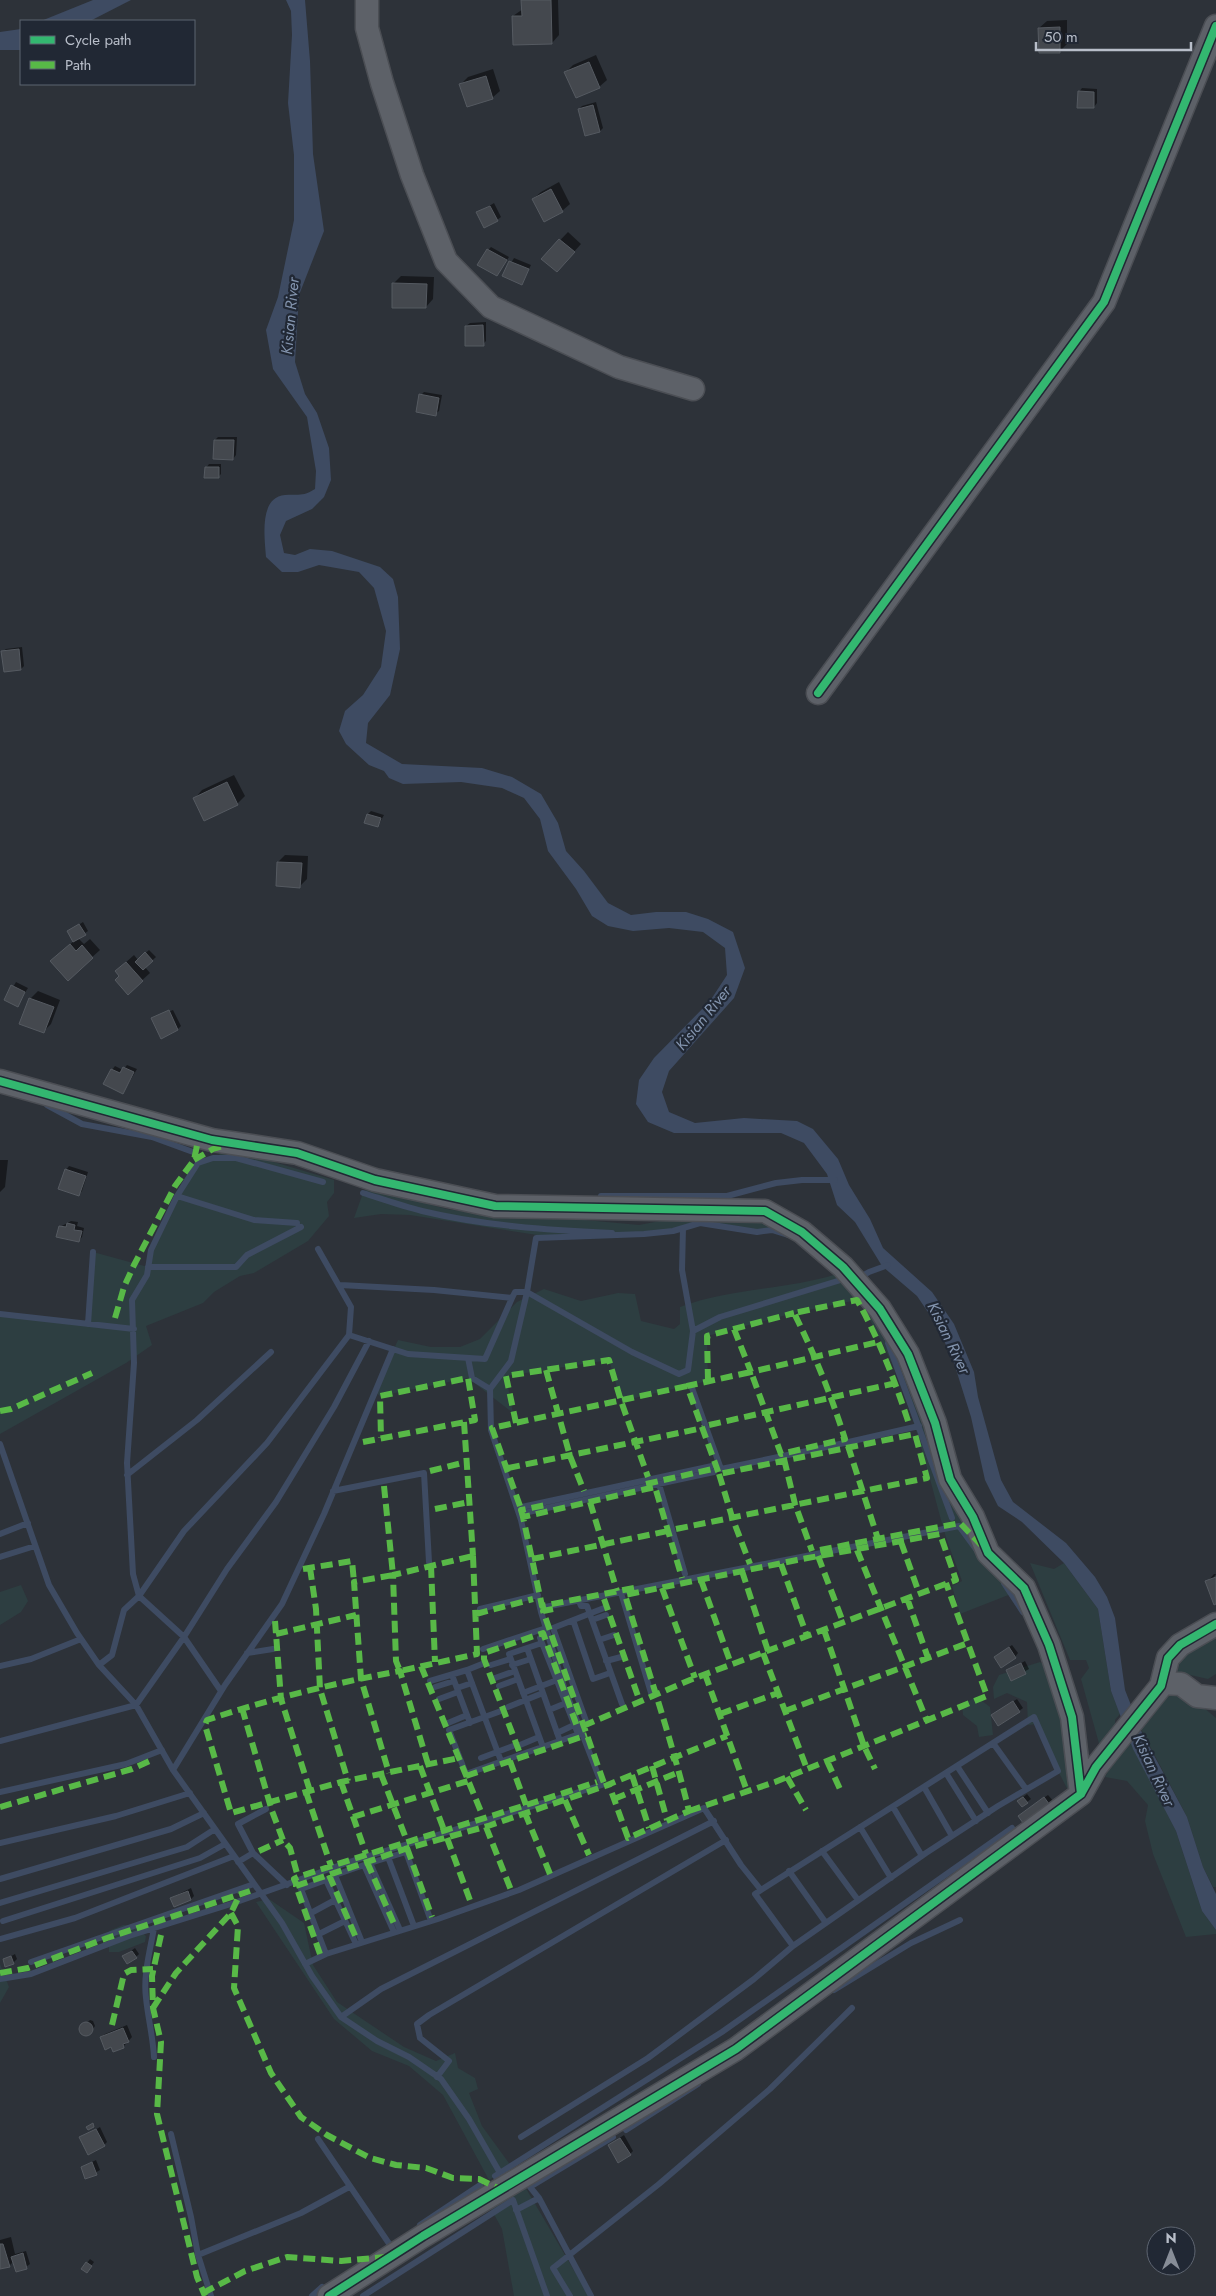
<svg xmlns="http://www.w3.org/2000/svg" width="1216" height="2296" font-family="Jost,sans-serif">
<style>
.green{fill:#2d3e41}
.water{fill:#3e4b62}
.shadow{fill:#0007}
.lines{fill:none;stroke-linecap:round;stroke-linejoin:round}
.stream{stroke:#3e4b62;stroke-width:6}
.building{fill:#44484e;stroke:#555a61}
.minor-casing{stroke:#4b4e54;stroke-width:25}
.minor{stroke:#5d6168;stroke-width:22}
.quiet{stroke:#58b947;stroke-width:6;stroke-dasharray:12 6;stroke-linecap:butt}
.cycleway-casing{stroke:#212834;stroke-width:11}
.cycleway{stroke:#33b770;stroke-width:8}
.labels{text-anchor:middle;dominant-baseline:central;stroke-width:4.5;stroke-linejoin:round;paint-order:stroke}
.water-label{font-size:16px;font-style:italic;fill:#8394ae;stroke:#212834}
</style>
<rect width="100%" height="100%" fill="#2d3239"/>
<path class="green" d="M 226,1152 L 264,1159 L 334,1180 L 334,1193 L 327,1202 L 329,1216 L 308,1241 L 254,1273 L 240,1276 L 214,1292 L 203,1303 L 146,1326 L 152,1345 L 126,1363 L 0,1434 L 0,1316 L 88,1324 L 93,1252 L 148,1267 L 151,1250 L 177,1196 L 198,1163 Z
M 368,1188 L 447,1209 L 501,1217 L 585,1220 L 639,1225 L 686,1216 L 765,1215 L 793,1237 L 772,1230 L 757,1232 L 700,1223 L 673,1231 L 618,1236 L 537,1235 L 410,1215 L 381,1214 L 354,1218 L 363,1193 Z
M 837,1274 L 860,1298 L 904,1361 L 927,1425 L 1021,1590 L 960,1614 L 952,1586 L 962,1581 C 956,1563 948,1546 943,1527 C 922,1450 903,1366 857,1300 L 794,1313 L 707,1336 L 708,1381 L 621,1401 L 609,1360 L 506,1376 L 513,1413 L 468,1378 L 380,1396 L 374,1391 L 398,1340 L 431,1347 L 460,1347 L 480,1339 L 517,1302 L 544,1289 L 581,1301 L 618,1293 L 635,1294 L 641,1321 L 674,1329 L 680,1324 L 680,1307 C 731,1288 786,1290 837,1274 Z
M 1030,1563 L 1054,1569 L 1064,1563 L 1098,1609 L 1111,1691 L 1120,1714 L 1115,1720 L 1115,1726 L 1100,1747 L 1081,1679 L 1089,1668 L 1086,1660 L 1070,1660 Z
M 21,1585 L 28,1601 L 21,1612 L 0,1625 L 0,1592 Z
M 1216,1632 L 1216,1674 L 1208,1679 L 1177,1672 L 1182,1656 Z
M 1040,1662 L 1072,1686 L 1071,1796 L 1058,1771 L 1037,1724 L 1028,1725 L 1027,1702 L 1007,1693 L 994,1699 L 993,1687 L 999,1675 Z
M 1170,1687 L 1197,1702 L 1216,1718 L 1216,1887 L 1213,1887 L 1203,1867 L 1187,1817 L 1140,1727 L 1153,1716 Z
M 977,1697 L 990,1707 L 993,1735 L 979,1737 L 977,1726 L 963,1715 L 962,1704 Z
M 1129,1739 L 1176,1831 L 1202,1911 L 1216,1930 L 1216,1934 L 1186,1937 L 1153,1854 L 1145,1821 L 1148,1805 L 1127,1781 L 1105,1777 L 1122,1746 Z
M 269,1899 L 304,1923 L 313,1965 L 337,2002 L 404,2047 L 436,2061 L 455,2053 L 458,2068 L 475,2078 L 478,2089 L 469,2093 L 482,2126 L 511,2166 L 489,2180 L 443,2095 L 409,2066 L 372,2051 L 334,2019 L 256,1902 Z
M 123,1925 L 132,1925 L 146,1936 L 145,1942 L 119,1952 L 109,1952 L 109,1931 Z
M 0,1964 L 9,1987 L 0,2003 Z
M 524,2185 L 589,2296 L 514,2296 L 502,2229 L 490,2207 L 517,2193 Z"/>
<path class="water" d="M 93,0 L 131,0 L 90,21 L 41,21 Z
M 286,0 L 305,0 L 310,61 L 313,154 L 324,231 L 299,295 L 295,362 L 305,394 L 317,413 L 329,448 L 331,480 L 324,497 L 312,509 L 286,521 L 280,535 L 284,553 L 295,555 L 310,549 L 332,551 L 380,567 L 393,579 L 398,597 L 400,649 L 390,695 L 368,723 L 366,743 L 402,764 L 482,768 L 512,777 L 541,794 L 558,823 L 566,851 L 584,871 L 608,903 L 631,915 L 656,912 L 686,912 L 708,919 L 733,932 L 745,968 L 734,998 L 669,1071 L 662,1092 L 669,1112 L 695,1123 L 744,1118 L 797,1121 L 813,1129 L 838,1159 L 849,1185 L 870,1219 L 883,1248 L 932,1292 L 954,1324 L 974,1372 L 978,1397 L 1001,1480 L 1013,1502 L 1066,1543 L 1095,1577 L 1107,1597 L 1115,1618 L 1125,1690 L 1142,1733 L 1187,1817 L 1203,1867 L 1216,1894 L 1216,1930 L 1202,1911 L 1176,1831 L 1133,1749 L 1111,1691 L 1098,1609 L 1064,1563 L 1022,1522 L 998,1506 L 985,1480 L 971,1417 L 954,1363 L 938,1327 L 917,1296 L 882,1266 L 855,1222 L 837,1205 L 827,1174 L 804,1143 L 781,1133 L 674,1133 L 648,1122 L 636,1104 L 639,1080 L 654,1058 L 710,1001 L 727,975 L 725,948 L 703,932 L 669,928 L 633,931 L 608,926 L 592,916 L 576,889 L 548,851 L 540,819 L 524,798 L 502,788 L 461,782 L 403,784 L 389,778 L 384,771 L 369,765 L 346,744 L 339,731 L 345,711 L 363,695 L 381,667 L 386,631 L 374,588 L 359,572 L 319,565 L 298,572 L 282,572 L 266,557 C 265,540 258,497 285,495 C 299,494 302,497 315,489 L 316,471 L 307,417 L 273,369 L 266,330 L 278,297 L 294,220 L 294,155 L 288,103 L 292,35 L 291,11 Z
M 21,29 L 21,50 L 0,50 L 0,32 Z"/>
<path class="shadow" d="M 522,0 L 558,0 L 559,35 L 552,43 L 513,16 L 523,9 Z
M 1067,20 L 1067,44 L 1060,51 L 1039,28 L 1047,21 Z
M 596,55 L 607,80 L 599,87 L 566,72 L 573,65 Z
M 493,69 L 500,91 L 492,98 L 461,84 L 468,77 Z
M 1082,88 L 1097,89 L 1097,103 L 1094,107 L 1079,92 Z
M 596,102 L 603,128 L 600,131 L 579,109 L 582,106 Z
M 559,182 L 570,204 L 562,211 L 533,199 L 541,192 Z
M 494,203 L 501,217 L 497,220 L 478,213 Z
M 568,232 L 581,244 L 564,263 L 543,258 Z
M 491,247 L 509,257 L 497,275 L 488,250 Z
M 514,258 L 531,265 L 522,283 L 504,275 Z
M 401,276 L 434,277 L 433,299 L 426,307 L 393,284 Z
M 486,322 L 486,341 L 483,344 L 466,326 L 470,323 Z
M 424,392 L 442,395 L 439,411 L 435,414 L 421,395 Z
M 218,437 L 237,437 L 236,455 L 233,459 L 215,440 Z
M 209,464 L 221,464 L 221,474 L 218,477 L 206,468 Z
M 22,647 L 24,666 L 21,669 L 2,652 L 6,649 Z
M 234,775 L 245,796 L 237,804 L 205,819 L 195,798 L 202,790 Z
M 371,811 L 384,815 L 378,826 L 368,814 Z
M 285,855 L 308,856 L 307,879 L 300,886 L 278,862 Z
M 83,922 L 88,931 L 78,938 L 84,944 L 90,939 L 100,950 L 68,979 L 59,954 L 74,941 L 69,931 Z
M 149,950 L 156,957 L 145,967 L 150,973 L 128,993 L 124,964 L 134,955 L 138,960 Z
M 16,982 L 28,988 L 17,1005 L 6,999 Z
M 38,991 L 60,1000 L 51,1024 L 43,1032 L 30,999 Z
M 173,1010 L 181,1026 L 178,1029 L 153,1018 Z
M 127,1065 L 137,1069 L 123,1093 L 112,1070 L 115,1066 L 123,1070 Z
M 0,1160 L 8,1160 L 5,1187 L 0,1192 Z
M 69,1166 L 88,1172 L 82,1191 L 79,1195 L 66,1170 Z
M 71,1221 L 78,1222 L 77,1226 L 84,1228 L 82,1237 L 79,1241 L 60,1227 Z
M 1214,1574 L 1216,1574 L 1214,1577 L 1214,1580 L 1216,1579 L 1216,1603 L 1207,1582 Z
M 1012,1645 L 1018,1653 L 1015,1657 L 999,1654 Z
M 1025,1661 L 1029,1669 L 1011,1679 L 1007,1671 Z
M 1017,1699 L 1023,1708 L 1019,1711 L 992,1715 Z
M 1027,1794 L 1031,1799 L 1022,1806 L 1022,1798 Z
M 1048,1795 L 1055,1803 L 1022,1813 Z
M 191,1888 L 194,1896 L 191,1899 L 171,1898 Z
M 135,1948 L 139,1954 L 136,1957 L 124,1956 Z
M 15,1954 L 17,1959 L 13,1963 L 4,1960 Z
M 90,2020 L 93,2021 L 95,2026 L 90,2033 L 83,2034 L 81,2028 Z
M 127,2025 L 132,2037 L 123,2047 L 101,2037 L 105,2034 Z
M 100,2127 L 107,2142 L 104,2145 L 81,2138 Z
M 624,2135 L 633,2151 L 630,2154 L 609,2145 Z
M 96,2160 L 100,2170 L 86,2178 L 82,2167 Z
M 11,2237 L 15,2254 L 26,2251 L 30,2264 L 26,2267 L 14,2261 L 9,2266 L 0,2268 L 0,2240 Z
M 90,2259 L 94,2262 L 87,2272 L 87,2263 Z"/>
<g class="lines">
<path class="stream" d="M 47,1105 L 82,1124 L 152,1137 L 193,1152
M 363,1193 C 382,1199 402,1206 422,1211 C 484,1226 548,1230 612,1233
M 177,1196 L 254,1220 L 297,1223
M 601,1196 L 727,1196 L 776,1183 L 802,1180 L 835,1180
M 683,1228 L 682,1270 L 693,1331
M 148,1267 L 236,1267 L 247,1255 L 301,1227
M 859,1278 L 869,1272 L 888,1265
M 340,1285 L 434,1290 L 512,1298 L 515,1292 L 527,1292 L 632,1352 L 679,1374 L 688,1370 L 693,1331 L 720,1317 L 844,1279
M 0,1314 L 134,1329
M 88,1324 L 93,1252
M 349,1335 L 408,1354 L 485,1359 L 512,1298
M 888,1343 L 952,1518
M 468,1358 L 472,1378 L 490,1389
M 692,1388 L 721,1469 L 831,1446 L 919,1426
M 0,1444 L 49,1585 L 77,1633 L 99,1665 L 136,1705 L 173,1770 L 282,1923 L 312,1976 L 341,2017 L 377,2041 L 409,2057 L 441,2079 L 469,2119 L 500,2173
M 127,1475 L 197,1420 L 271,1352
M 659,1484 L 685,1574
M 333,1491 L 424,1473 L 429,1562
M 517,1508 L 712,1466
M 519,1514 L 714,1472
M 0,1534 L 28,1523
M 0,1557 L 35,1546
M 1004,1583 L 1023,1612
M 621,1593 L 651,1693
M 579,1601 L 581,1606 L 587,1606 L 622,1704
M 540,1608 L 959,1526 L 978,1552
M 480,1609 L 538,1595
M 573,1620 L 593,1679 L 610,1673
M 592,1620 L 606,1615
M 540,1638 L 578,1734
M 599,1640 L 614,1635
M 542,1643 L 527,1648 L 560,1741
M 527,1648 L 509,1654 L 543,1747
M 483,1649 L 546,1628
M 247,1653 L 273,1649
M 606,1661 L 621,1657
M 99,1665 L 112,1655 L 124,1610 L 139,1596 L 133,1574 L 127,1463 L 134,1363 L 132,1300 L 147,1275 L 151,1250 L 177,1196 L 198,1163 L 213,1158 L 236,1158 L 323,1182
M 491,1665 L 510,1659
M 512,1665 L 531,1659
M 0,1666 L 31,1659 L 81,1639
M 467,1670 L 482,1664
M 452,1675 L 470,1723
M 495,1678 L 515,1671
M 430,1681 L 467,1670 L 501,1761
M 499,1686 L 518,1679
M 435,1687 L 454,1681
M 457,1688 L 472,1683
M 221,1691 L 184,1637 L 139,1596 L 184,1531 L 267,1443 L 349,1335 L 351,1307 L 318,1249
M 523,1693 L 557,1680
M 439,1699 L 458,1692
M 508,1707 L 543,1693
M 549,1710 L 566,1703
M 501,1711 L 449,1730 L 466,1774 L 582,1733
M 586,1721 L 553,1628 L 604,1608
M 448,1723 L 467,1715
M 557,1733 L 574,1725
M 0,1741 L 136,1705 L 184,1637 L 227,1569 L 276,1502 L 334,1407 L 369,1341
M 993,1743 L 1026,1789
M 520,1745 L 539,1737
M 481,1758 L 513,1746
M 957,1766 L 988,1813
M 173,1770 L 225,1685 L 282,1604 L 324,1514 L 393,1349
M 946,1773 L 976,1821
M 924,1787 L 952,1836
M 0,1792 L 126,1764 L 162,1750
M 893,1807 L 922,1856
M 860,1827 L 891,1878
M 0,1843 L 116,1816 L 190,1793
M 822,1851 L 858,1900
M 253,1853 L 287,1885
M 388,1857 L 414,1926
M 238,1862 L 253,1853 L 238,1824 L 266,1809
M 789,1871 L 826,1923
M 0,1879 L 171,1829 L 204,1813
M 0,1903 L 187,1847 L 215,1829
M 311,1913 L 335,1900
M 3,1921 L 200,1858 L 225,1844
M 154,1928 C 150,1951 143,1975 146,1998 C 148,2018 153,2037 154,2057
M 400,1930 L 370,1863 L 406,1852 L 431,1921
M 319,1934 L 345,1921
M 0,1939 L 75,1918 L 234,1856
M 362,1942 L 335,1875 L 364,1865 L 394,1932
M 326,1954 L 301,1889 L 326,1880 L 356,1944
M 31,1962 L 254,1884
M 305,1964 L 326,1954 L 438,1919 L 519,1890 L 704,1808 L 741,1865 L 761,1890 L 755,1894 L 793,1946
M 0,1979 L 31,1974 L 129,1936 L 231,1904 L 349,1862 L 602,1785 L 564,1687 L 541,1612 L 521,1520 L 491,1430 L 490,1389 L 511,1361 L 527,1292 L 536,1238 L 644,1234 L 673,1231 L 700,1223 L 757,1232 L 772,1230 L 788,1235
M 834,1990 L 911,1943 L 960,1920
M 341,2017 L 381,1989 L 714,1821
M 437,2077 L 449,2061 L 420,2038 L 417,2024 L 429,2015 L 726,1840
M 626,2130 L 698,2084
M 171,2134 L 191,2217 L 198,2255 L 211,2296
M 521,2137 L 648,2058 L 754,1979 L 793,1946 L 926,1853 L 998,1806 L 1058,1771 L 1034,1717 L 761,1890
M 318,2139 L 390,2245
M 495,2176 L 722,2032 L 1012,1828
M 539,2198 L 591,2296
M 516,2210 L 539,2198 L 530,2187 L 613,2137
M 420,2225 L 480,2185
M 198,2255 L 301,2213 L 349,2187
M 312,2296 L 322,2287
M 363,2296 L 513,2200 L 547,2296
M 570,2296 L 553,2268 L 659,2184 L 770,2089 L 852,2008"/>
</g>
<path class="building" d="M 521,0 L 551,0 L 552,44 L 513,45 L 512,16 L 522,16 Z
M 1060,27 L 1060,53 L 1039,53 L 1038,28 Z
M 589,62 L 600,88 L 576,98 L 564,72 Z
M 486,76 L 493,99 L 467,107 L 459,84 Z
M 1078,91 L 1094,92 L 1094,108 L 1077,108 Z
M 593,105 L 600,132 L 585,136 L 578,109 Z
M 551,189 L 563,212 L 544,222 L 532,199 Z
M 490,206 L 498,221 L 484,228 L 476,212 Z
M 559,239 L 575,252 L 557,272 L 541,259 Z
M 487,249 L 507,260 L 497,276 L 477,265 Z
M 509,261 L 529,269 L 522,285 L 502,276 Z
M 392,283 L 427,284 L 426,308 L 392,308 Z
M 483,325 L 484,346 L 465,346 L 465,326 Z
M 419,394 L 439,398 L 436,416 L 416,412 Z
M 214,440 L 234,440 L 233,460 L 213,459 Z
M 205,467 L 219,467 L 219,478 L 204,478 Z
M 19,649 L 21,670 L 4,672 L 1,651 Z
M 227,782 L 238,805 L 204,821 L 193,798 Z
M 367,814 L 381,818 L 378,827 L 364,823 Z
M 277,862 L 302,863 L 300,888 L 276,886 Z
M 79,924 L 86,935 L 73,942 L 67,931 Z
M 70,944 L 76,951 L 82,945 L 93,958 L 68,981 L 50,961 Z
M 145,952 L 153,961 L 143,970 L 135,962 Z
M 126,962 L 143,981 L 128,995 L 115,980 L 119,976 L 115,971 Z
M 11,985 L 25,992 L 18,1007 L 4,1000 Z
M 29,998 L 54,1007 L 44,1033 L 19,1024 Z
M 169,1010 L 178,1030 L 161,1039 L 151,1018 Z
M 123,1067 L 134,1072 L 123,1094 L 103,1084 L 111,1069 L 120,1073 Z
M 65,1169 L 86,1176 L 79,1196 L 58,1189 Z
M 67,1223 L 75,1225 L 74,1230 L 82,1231 L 79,1242 L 56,1237 L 59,1226 L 66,1227 Z
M 1216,1577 L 1216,1604 L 1214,1605 L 1205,1581 Z
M 1009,1647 L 1016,1658 L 1001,1668 L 994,1657 Z
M 1021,1663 L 1026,1674 L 1011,1681 L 1006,1670 Z
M 1013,1701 L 1020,1712 L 998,1726 L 991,1715 Z
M 1023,1797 L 1028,1803 L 1022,1807 L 1017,1801 Z
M 1044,1797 L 1052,1808 L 1026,1827 L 1018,1816 Z
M 188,1891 L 191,1900 L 174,1907 L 170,1898 Z
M 132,1951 L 137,1958 L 127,1964 L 122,1956 Z
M 11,1956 L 14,1964 L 5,1967 L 3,1959 Z
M79 2029a7 7 0 1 1 14 0a7 7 0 1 1-14 0Z
M 123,2028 L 129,2042 L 123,2044 L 124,2048 L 113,2052 L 111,2047 L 105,2050 L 100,2037 Z
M 93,2123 L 94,2127 L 88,2130 L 86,2127 Z
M 96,2129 L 105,2146 L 88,2155 L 79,2137 Z
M 620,2138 L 631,2155 L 618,2163 L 608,2145 Z
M 92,2162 L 97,2175 L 85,2179 L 81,2167 Z
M 0,2244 L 3,2244 L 10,2267 L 0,2269 Z
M 23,2253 L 27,2269 L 16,2272 L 11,2257 Z
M 86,2262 L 92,2266 L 87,2273 L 81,2269 Z"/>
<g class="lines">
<defs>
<path id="minor" d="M 367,0 L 367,28 L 382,83 L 412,175 L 446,261 L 491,307 L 619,367 L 693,389
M 818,693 L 1104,302 L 1216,26
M 0,1081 L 212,1140 L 297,1153 L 375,1180 L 495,1206 L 765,1211 L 802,1232 L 843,1267 L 880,1309 L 908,1354 L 935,1423 L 950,1479 L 973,1517 L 988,1553 L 1024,1588 L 1049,1645 L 1072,1717 L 1081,1794
M 1162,1683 L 1181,1684 L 1197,1696 L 1216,1698
M 329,2296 L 423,2236 L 736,2049 L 1081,1794 L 1096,1767 L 1161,1686 L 1168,1658 L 1180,1645 L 1216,1624"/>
</defs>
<use href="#minor" class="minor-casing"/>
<use href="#minor" class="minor"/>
<path class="quiet" d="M 194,1160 L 213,1149 L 226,1145
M 115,1318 L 124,1287 L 134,1265 L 175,1186 L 194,1160 L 199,1136
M 734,1329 L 751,1372 L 878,1342
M 546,1370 L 570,1456 L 584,1491
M 708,1381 L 707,1336 L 794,1313
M 0,1411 L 11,1409 L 92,1373
M 464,1422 L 473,1556
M 516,1423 L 506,1376 L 609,1360 L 621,1401 L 648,1477
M 709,1425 L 896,1383
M 363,1442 L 475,1420 L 468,1378 L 380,1396 L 381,1438
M 848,1446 L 878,1539
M 784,1459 L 795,1504 L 812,1551
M 508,1468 L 703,1428
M 430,1471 L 466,1462
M 719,1474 L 732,1517 L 750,1564
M 646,1484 L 717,1468
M 384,1486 L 393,1575 L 354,1582 L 361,1679 L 389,1773
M 590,1502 L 617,1591
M 520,1506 L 492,1428 L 687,1386
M 435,1509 L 469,1502
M 523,1517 L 521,1510 L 546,1505
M 676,1529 L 927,1478 L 915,1434 L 719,1474 L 687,1386 L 751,1372 L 781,1454 L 845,1439 C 831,1395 815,1355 794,1313 L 857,1300 C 879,1339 895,1381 909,1424
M 901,1542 L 919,1593
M 820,1550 L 960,1523 L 981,1545
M 857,1550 L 927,1721
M 473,1556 L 477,1654 L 400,1671 L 396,1661 L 393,1575 Z
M 818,1556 L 843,1622
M 532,1559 L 668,1531
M 781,1564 L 807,1636
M 431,1566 L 435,1662
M 310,1568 L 316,1609 L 320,1689 L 348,1781
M 303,1569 L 352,1561 L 354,1582
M 742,1571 L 768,1651
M 701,1580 L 731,1664
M 634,1588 L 542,1606 L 523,1517 L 655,1487 L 682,1578
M 662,1588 L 695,1678
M 907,1598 L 928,1658
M 604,1599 L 640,1702
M 553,1609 L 543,1611 L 605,1786
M 476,1614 L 533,1599
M 275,1621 L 281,1699 L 310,1791
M 824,1630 L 864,1746 L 875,1769
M 276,1634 L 356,1615
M 763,1653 L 807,1769
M 421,1666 L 484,1819
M 705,1674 L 747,1791
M 242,1708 L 272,1811 L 283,1840 L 290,1848 L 298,1877
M 785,1711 L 968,1643
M 720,1714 L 778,1693
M 583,1726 L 690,1680 L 956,1580 L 940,1534 L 797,1560 L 625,1595 C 647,1667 671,1738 689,1811 L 628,1838 L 609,1785
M 519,1751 L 484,1659 L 484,1653 L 543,1633 L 578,1729
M 510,1761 L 526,1805
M 827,1761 L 840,1789
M 428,1764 L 400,1671 C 335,1683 269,1699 207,1720 L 205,1725 L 231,1813 L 341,1782 L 459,1758
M 420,1766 L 444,1830
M 652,1766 L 667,1820
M 381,1774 L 407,1841
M 632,1775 L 649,1828
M 466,1776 L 587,1735
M 787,1777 L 806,1810
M 341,1782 L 366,1854
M 306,1792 L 331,1866
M 614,1799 L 679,1772
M 565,1800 L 589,1855
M 0,1807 L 132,1769 L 154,1759
M 689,1811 L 775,1782 L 987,1696 L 946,1583
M 525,1813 L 550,1874
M 353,1817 L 468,1781
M 486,1827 L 511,1890
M 447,1838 L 471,1903
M 407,1848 L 432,1917
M 259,1851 L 283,1840
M 367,1862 L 395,1926
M 329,1875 L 357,1940
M 297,1886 L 294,1879 L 298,1877 C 397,1844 498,1815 597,1782
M 231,1913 L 238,1926 L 234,1988 L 271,2073 L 301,2117 L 327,2135 L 370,2158 L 396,2165 L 426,2168 L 453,2178 L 479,2179 L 500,2189
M 161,1935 L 152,1976 L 153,2008 L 161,2042 L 157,2114 L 197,2277 L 205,2296
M 320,1954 L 296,1886 L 405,1849 L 488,1826 L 605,1786 L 727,1736
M 0,1973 L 28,1968 L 107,1938 L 250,1891
M 153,2008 L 176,1973 L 231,1913 L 240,1894
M 112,2025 L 124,1974 L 131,1970 L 153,1969
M 203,2293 L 245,2271 L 287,2257 L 341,2261 L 385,2257"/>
<defs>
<path id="cycleway" d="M 818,693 L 1104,302 L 1216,26
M 0,1081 L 212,1140 L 297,1153 L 375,1180 L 495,1206 L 765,1211 L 802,1232 L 843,1267 L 880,1309 L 908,1354 L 935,1423 L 950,1479 L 973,1517 L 988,1553 L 1024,1588 L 1049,1645 L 1072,1717 L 1081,1794
M 329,2296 L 423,2236 L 736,2049 L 1081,1794 L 1096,1767 L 1161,1686 L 1168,1658 L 1180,1645 L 1216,1624"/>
</defs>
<use href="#cycleway" class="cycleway-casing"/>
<use href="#cycleway" class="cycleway"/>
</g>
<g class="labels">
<g class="water-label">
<text transform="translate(290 316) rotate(-85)">Kisian River</text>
<text transform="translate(703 1018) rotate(-51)">Kisian River</text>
<text transform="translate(949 1338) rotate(64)">Kisian River</text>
<text transform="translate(1154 1770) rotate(65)">Kisian River</text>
</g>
</g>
<rect x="20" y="20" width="175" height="65" fill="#212834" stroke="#5d6470"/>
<rect x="30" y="36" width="25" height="8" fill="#33b770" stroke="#5d6470"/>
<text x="65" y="45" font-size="15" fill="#b8bec9">Cycle path</text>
<rect x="30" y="61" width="25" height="8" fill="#58b947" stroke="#5d6470"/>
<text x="65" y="70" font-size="15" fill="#b8bec9">Path</text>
<g transform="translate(1171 2251)"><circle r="24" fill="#212834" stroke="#5d6470"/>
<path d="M0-4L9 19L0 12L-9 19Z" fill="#878d97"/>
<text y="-8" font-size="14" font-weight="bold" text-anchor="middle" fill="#b8bec9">N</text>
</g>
<path d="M1036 42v8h155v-8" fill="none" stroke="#b8bec9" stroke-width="2.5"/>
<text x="1044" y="42" font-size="15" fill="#b8bec9" stroke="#212834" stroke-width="4" paint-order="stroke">50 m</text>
</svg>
